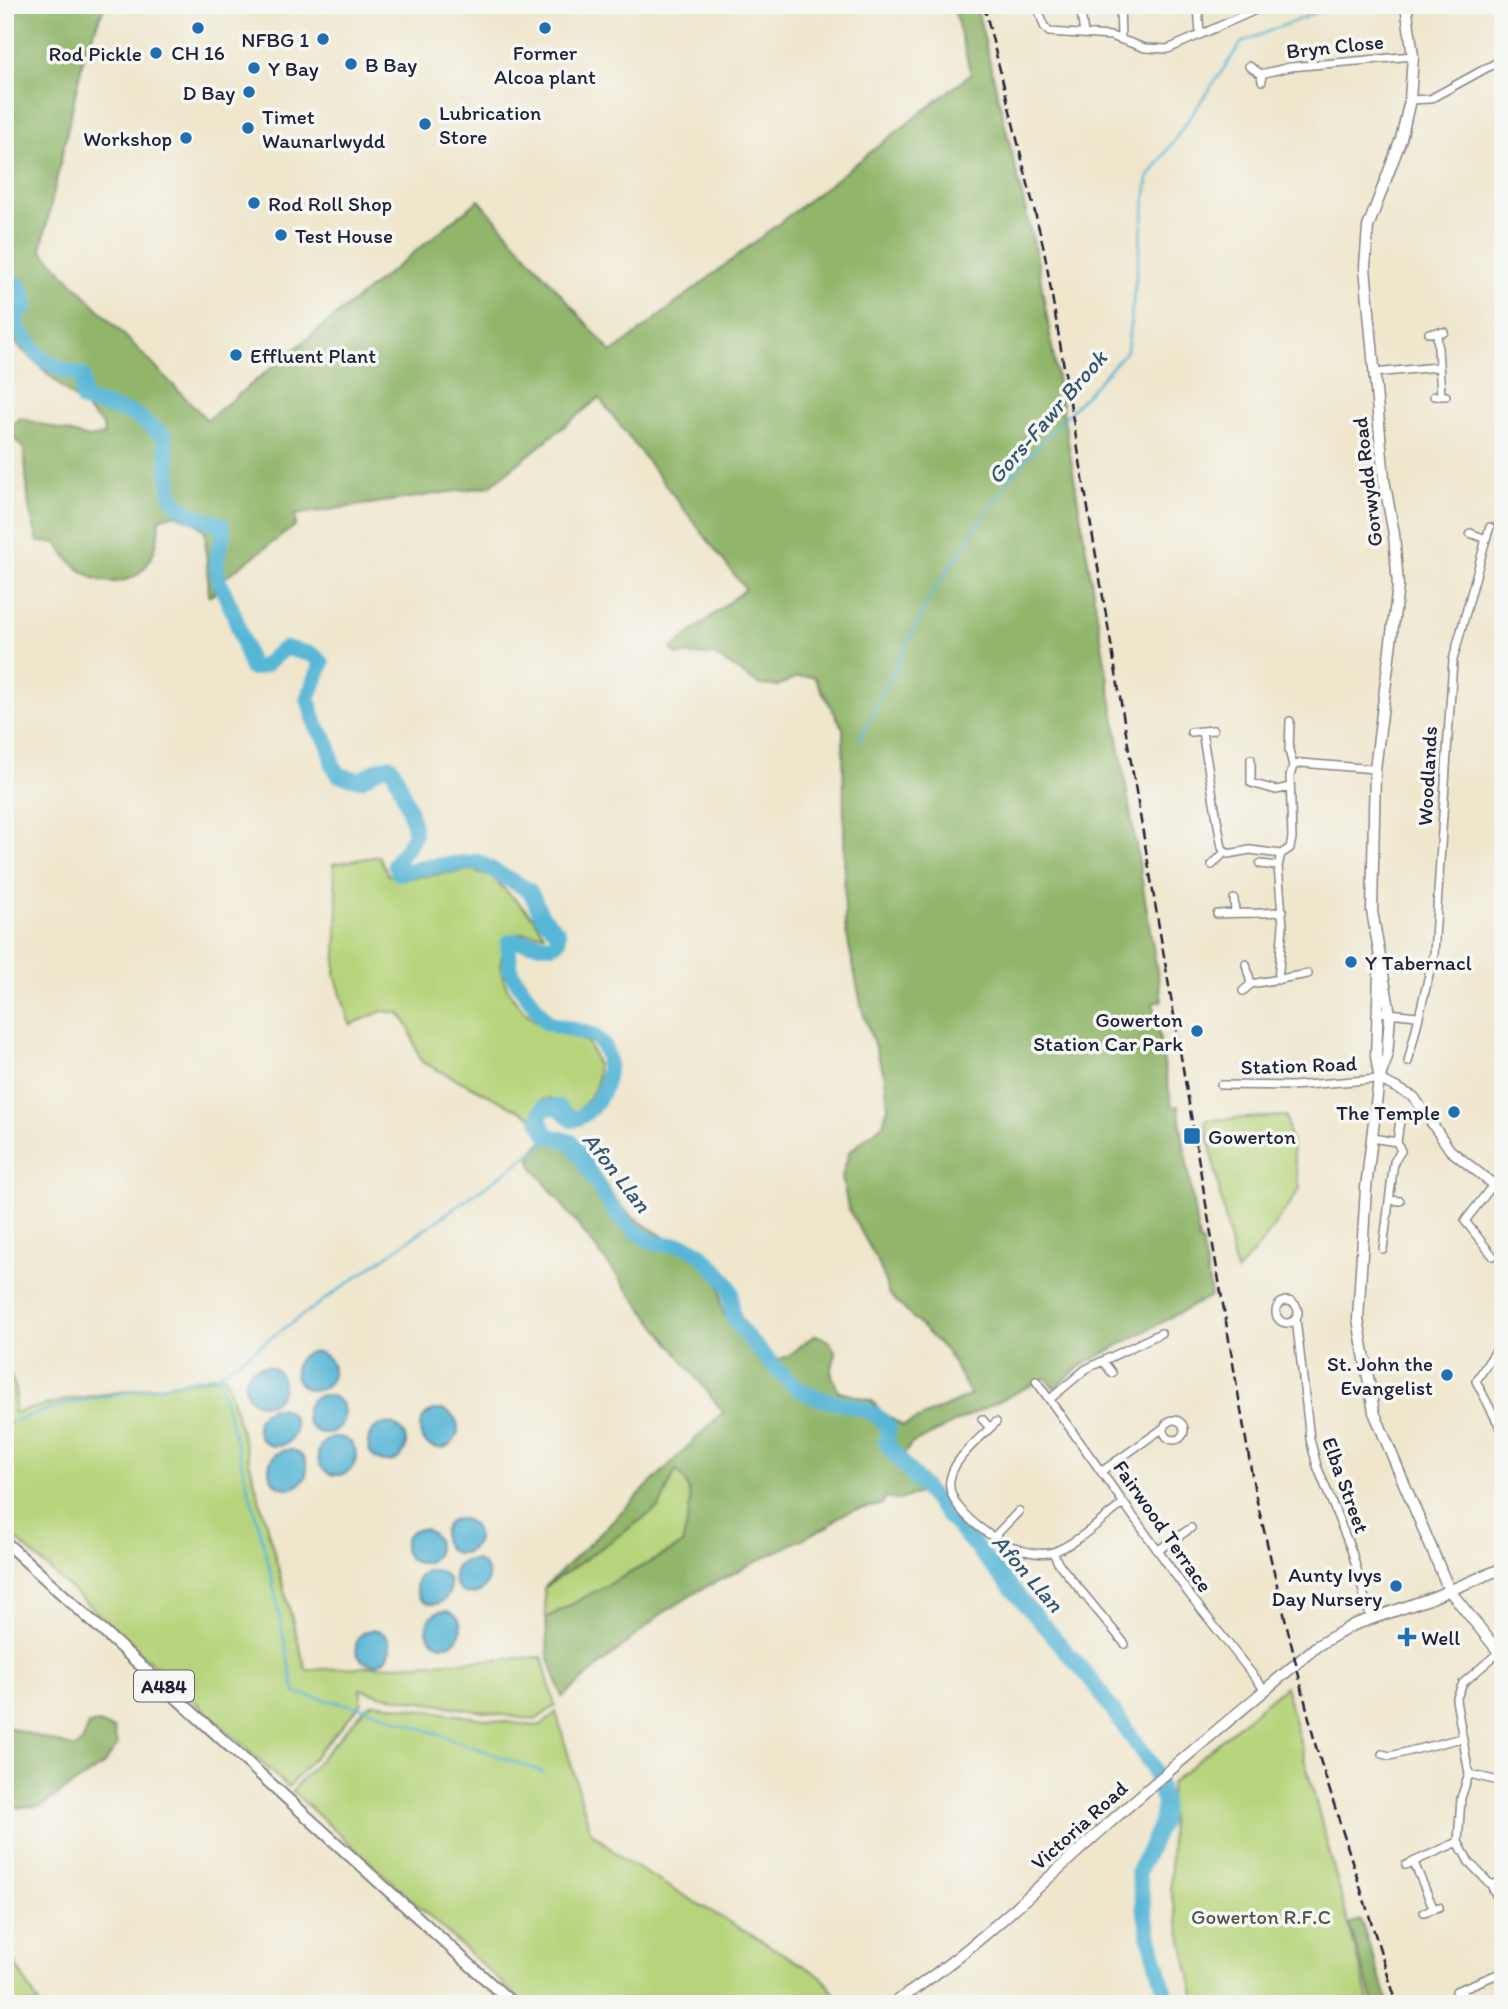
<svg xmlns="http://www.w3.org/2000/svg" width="1508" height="2009" font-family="Itim,sans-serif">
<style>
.green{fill:#b7d47b;stroke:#6c7b5b;stroke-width:2}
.forest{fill:#91b66b;stroke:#5a6c53;stroke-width:2}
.water{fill:#57b6d6;stroke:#3c6c88;stroke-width:2}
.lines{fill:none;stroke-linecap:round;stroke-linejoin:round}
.stream{stroke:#57b6d6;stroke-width:2.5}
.river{stroke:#57b6d6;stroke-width:16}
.minor-casing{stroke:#888484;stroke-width:10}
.tertiary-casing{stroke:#888484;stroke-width:12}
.secondary-casing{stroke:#888484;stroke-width:13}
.primary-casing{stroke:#888484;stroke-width:14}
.minor{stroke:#fff;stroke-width:7}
.tertiary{stroke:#fff;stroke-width:9}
.secondary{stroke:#fff;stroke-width:10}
.primary{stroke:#fff;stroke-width:10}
.rail{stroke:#22223b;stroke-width:2.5;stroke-dasharray:10 5;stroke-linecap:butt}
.poi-dot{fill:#1f6fb2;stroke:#f6f6f2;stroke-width:2.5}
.labels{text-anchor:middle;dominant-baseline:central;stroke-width:7;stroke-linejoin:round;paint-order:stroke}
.shield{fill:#f6f6f2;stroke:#626272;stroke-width:2}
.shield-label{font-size:19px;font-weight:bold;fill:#22223b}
.poi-label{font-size:21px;fill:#22223b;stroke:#f6f6f2;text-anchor:start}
.street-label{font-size:21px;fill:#22223b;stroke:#f6f6f2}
.park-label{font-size:21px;fill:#4f574e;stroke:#f6f6f2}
.water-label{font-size:23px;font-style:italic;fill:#355671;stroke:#f6f6f2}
</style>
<rect width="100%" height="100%" fill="#f6f6f2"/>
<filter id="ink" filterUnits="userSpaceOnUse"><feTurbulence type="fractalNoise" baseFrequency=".0143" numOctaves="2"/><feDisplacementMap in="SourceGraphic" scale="14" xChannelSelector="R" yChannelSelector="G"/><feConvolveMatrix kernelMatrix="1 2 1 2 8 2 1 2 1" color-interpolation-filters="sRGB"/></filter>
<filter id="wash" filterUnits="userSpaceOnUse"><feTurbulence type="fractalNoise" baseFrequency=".00686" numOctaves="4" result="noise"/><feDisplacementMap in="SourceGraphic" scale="28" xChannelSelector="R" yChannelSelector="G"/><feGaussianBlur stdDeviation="1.57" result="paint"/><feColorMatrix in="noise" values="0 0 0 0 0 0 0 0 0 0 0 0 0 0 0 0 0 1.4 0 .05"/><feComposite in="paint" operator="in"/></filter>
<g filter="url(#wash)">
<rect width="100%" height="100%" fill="#efe6cc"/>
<path class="green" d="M 379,856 L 388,875 L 404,879 L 471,870 L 492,877 L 533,917 L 544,934 L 520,933 L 509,938 C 507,944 502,952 501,959 C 498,987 527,1019 550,1030 C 562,1035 575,1037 587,1042 C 604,1069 601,1091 576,1112 L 549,1098 L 539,1101 L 534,1110 L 534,1118 L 422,1062 C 411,1043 415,1031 399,1013 L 382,1011 L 350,1025 L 335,974 L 338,909 L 333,864 Z
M 1286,1116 L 1300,1189 L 1262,1243 L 1236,1272 L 1205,1120 Z
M 5,1364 L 16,1389 L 14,1413 L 66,1400 L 226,1376 L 306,1670 L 542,1657 L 555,1706 L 535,1720 L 383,1696 L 360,1689 L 362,1703 L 288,1787 L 5,1529 Z
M 677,1469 C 700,1494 689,1514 682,1545 L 546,1618 L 544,1588 L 659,1507 Z
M 1285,1686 L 1370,2004 L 1196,2004 L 1171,1890 L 1170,1784 Z
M 374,1703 L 535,1726 L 542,1725 L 556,1712 L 590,1830 L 622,1859 L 821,1976 L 842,2004 L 525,2004 L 292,1791 L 367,1706 Z
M 5,1947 L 39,2004 L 5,2004 Z"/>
<path class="forest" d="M 7,5 L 105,5 L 84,55 L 41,250 L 207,420 L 479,200 L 612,353 L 971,74 L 953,5 L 976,5 L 1037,258 L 1162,1000 L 1153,1003 L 1172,1107 L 1178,1106 L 1198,1235 L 1199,1242 L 1202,1242 L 1211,1296 L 1082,1365 L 1054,1388 L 1046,1378 L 911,1444 L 904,1455 L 933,1488 L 899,1500 L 885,1497 L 882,1505 C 864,1508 842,1510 830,1525 L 700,1590 L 660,1615 L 562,1697 L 548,1655 L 546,1618 L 682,1545 C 688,1517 699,1491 676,1470 L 659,1507 L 544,1588 L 723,1412 L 532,1166 L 530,1153 L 554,1132 C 589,1144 598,1181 621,1206 C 650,1236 702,1248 720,1287 C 723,1294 720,1302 722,1308 C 727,1325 747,1351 763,1357 C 790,1367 797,1343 817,1335 L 829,1341 L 836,1353 L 831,1372 L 838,1391 L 872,1401 L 883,1413 L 903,1426 L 971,1395 L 947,1352 L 889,1294 L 879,1264 L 848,1208 L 842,1177 L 849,1152 L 883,1124 L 888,1107 L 885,1077 L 862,1009 L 845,926 L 843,728 L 814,677 L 798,677 L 777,686 L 760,685 L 714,655 L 677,655 L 671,649 L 745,589 L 599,398 L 490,486 L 295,515 L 296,525 L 215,585 L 214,594 L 209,596 L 205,531 L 196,523 L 175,514 L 159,519 C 160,594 91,602 57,543 L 38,542 L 29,508 L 24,450 L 8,430 L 20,418 L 89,438 L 104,435 L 103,425 L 17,345 C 11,332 11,312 5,304 Z
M 97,1723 L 114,1729 L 117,1746 L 103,1765 L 41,1806 L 5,1808 L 5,1726 L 75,1748 L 82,1743 L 88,1725 Z
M 1360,1919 L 1389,2004 L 1374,2004 L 1349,1924 Z"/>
<path class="water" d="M295 1371a19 19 0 1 1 38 0a19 19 0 1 1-38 0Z
M245 1385a19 19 0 1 1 38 0a19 19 0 1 1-38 0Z
M306 1414a19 19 0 1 1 38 0a19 19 0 1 1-38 0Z
M257 1427a19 19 0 1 1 38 0a19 19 0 1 1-38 0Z
M420 1429a19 19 0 1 1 38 0a19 19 0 1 1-38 0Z
M368 1443a19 19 0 1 1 38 0a19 19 0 1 1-38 0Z
M318 1456a19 19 0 1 1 38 0a19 19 0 1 1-38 0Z
M269 1469a19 19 0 1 1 38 0a19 19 0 1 1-38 0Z
M443 1536a17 17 0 1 1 34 0a17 17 0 1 1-34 0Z
M404 1546a17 17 0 1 1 34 0a17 17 0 1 1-34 0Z
M454 1577a17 17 0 1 1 34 0a17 17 0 1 1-34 0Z
M416 1587a17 17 0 1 1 34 0a17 17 0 1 1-34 0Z
M427 1628a17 17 0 1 1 34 0a17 17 0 1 1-34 0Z
M356 1647a17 17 0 1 1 34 0a17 17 0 1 1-34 0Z"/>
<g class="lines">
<path class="stream" d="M 859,741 L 931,595 L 1015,471 L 1127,351 L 1148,178 L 1242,42 L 1335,5
M 218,1375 L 270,1569 L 295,1693 L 368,1709 L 543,1772
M 5,1424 L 66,1404 L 218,1375 L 555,1137"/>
<path class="river" d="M 5,283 L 11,279 L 22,289 L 26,305 L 15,318 L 15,323 C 35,354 45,368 82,375 L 83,400 L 134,414 L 165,437 L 171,496 C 182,514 203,518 222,525 L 223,534 L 216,563 L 219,581 L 234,614 L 251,668 C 269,669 271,655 286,648 L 313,655 L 322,663 L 308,698 L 316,726 L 328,743 L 333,766 L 339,775 L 361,780 L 380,768 L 390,766 C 396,771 417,827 414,835 C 411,844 400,855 395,864 L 399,873 L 423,867 L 478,862 L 530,891 L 542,916 L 558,932 L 558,941 L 551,945 L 513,941 L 508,943 L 511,973 L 547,1023 C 556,1026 590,1033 595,1037 C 623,1058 602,1113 572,1120 L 558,1107 L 543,1108 L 539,1119 L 547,1135 L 571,1142 C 593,1175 614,1224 651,1241 C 669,1249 683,1238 701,1255 C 709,1262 729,1281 731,1292 C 732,1301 730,1310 734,1318 C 739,1331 787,1381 799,1389 C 826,1408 872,1399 889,1429 L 886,1441 L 891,1450 L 1092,1681 L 1152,1766 L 1164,1803 L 1161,1823 L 1138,1873 L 1149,1934 L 1168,2004"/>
</g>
</g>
<g filter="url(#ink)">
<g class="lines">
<defs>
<path id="minor" d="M 1037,5 L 1044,26 L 1049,32 L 1111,36 L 1145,48 L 1168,49 L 1267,5
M 1080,5 L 1084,34
M 1120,5 L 1121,38
M 1198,5 L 1200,34
M 1249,66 L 1261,74
M 1262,81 L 1261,74 L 1290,67 L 1413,56
M 1410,100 L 1430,99 L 1503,59
M 1437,332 L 1441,395
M 1429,333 L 1444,332
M 1374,373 L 1437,367
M 1434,396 L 1446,396
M 1486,539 L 1490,527
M 1290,721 L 1289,750 L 1293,766
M 1191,732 L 1213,730
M 1202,732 L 1222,848 L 1228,854 L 1250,850 L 1281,854
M 1251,759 L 1251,783 L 1276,790 L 1290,787
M 1260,864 L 1278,866
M 1212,865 L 1225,852
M 1234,899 L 1235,912
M 1217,914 C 1240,912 1260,915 1283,911
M 1278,980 L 1283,926 L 1278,866 L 1281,854 L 1290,848 L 1292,838 L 1290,776 L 1293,766 L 1301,763 L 1375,769
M 1251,984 L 1308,974
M 1243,991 L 1251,984 L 1246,964
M 1379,1012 L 1417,1016
M 1408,1062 L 1434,954 L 1453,660 L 1486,539 L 1470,533
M 1221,1085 L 1292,1086 L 1379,1079
M 1372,1138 L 1397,1142
M 1389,1200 L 1400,1201
M 1383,1249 L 1394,1162 L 1401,1151 L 1397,1142 L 1400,1120
M 1493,1256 L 1465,1221 L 1493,1185
M1276 1312a11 11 0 1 1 22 0a11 11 0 1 1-22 0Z
M 1296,1319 L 1310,1439 L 1317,1466 L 1352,1552 L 1371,1620
M 1503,1340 L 1476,1381 L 1503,1433
M 1103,1361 L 1112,1373
M 1036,1381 L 1189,1594 L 1264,1689
M 1050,1399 L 1086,1369 L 1161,1333
M 982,1419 L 990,1428
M1164 1430a10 10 0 1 1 20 0a10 10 0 1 1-20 0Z
M 996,1422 C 982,1437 953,1458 950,1480 C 944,1514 1020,1563 1053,1552 C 1075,1545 1105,1517 1124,1503
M 1102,1471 L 1165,1427
M 993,1538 L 1019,1511
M 1157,1551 L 1191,1528
M 1053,1552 L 1058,1563 L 1125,1644
M 1498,1653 L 1463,1683 L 1456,1700 L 1469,1774 L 1461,1798 L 1458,1842 L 1469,1862 L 1491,1885 L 1500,1903 L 1503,1940
M 1382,1754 L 1390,1756 L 1462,1738
M 1469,1774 L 1503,1782
M 1414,1863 L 1433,1907
M 1406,1865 L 1458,1842
M 1491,1885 L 1503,1880
M 1424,1912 L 1439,1907
M 1462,1989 L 1465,2004
M 1456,1991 L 1503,1972"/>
<path id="tertiary" d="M 1379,1079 L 1414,1097 L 1450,1150 L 1503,1192"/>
<path id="secondary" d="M 1406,5 L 1413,56 L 1410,100 L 1401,139 L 1368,227 L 1365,267 L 1384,480 L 1394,534 L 1398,586 L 1375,769 L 1372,911 L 1390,1014 L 1387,1057 L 1379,1079 L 1366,1188 L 1358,1319 L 1374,1412 L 1449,1590 L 1503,1657
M 1379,1075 L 1376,1056 L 1379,975
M 892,2004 C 971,1954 1036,1888 1106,1826 C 1175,1764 1247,1706 1317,1646 L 1353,1625 L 1429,1599 L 1503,1568"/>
<path id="primary" d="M 5,1542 L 513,2004"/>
</defs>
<use href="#minor" class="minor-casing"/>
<use href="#tertiary" class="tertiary-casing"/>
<use href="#secondary" class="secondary-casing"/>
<use href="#primary" class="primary-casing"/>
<use href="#minor" class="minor"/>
<use href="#tertiary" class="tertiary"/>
<use href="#secondary" class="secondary"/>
<use href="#primary" class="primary"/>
<path class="rail" d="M 984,5 L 1044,249 L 1255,1493 L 1316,1747 L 1397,2004"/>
</g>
</g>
<g class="poi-dot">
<circle cx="198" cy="28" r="7"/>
<circle cx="545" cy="28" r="7"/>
<circle cx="323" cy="39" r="7"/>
<circle cx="156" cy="53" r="7"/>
<circle cx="351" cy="64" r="7"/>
<circle cx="254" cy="68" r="7"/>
<circle cx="249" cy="92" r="7"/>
<circle cx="425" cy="124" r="7"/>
<circle cx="248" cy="128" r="7"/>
<circle cx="186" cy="138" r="7"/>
<circle cx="254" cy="203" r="7"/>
<circle cx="281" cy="235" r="7"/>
<circle cx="236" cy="355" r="7"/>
<circle cx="1351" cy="962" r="7"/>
<circle cx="1197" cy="1031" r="7"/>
<circle cx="1454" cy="1112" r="7"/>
<rect x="1183" y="1127" width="18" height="18" rx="3.5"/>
<circle cx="1447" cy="1375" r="7"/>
<circle cx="1396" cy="1586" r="7"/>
<path d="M1403.5 1626.5h7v7h7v7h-7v7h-7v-7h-7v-7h7z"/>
</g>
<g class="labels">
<rect class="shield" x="134" y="1670.5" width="60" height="31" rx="5"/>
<g class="shield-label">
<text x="164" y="1686">A484</text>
</g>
<g class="poi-label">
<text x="309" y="39" text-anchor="end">NFBG 1</text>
<text x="198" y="52" text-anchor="middle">CH 16</text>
<text x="545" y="52" text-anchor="middle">Former<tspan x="545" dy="24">Alcoa plant</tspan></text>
<text x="142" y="53" text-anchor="end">Rod Pickle</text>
<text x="365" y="64">B Bay</text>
<text x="268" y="68">Y Bay</text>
<text x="235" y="92" text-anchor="end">D Bay</text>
<text x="439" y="112">Lubrication<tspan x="439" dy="24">Store</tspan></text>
<text x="262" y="116">Timet<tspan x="262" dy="24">Waunarlwydd</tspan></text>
<text x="172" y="138" text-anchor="end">Workshop</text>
<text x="268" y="203">Rod Roll Shop</text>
<text x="295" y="235">Test House</text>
<text x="250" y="355">Effluent Plant</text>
<text x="1365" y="962">Y Tabernacl</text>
<text x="1183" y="1019" text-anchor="end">Gowerton<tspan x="1183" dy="24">Station Car Park</tspan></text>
<text x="1440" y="1112" text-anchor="end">The Temple</text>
<text x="1208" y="1136">Gowerton</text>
<text x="1433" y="1363" text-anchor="end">St. John the<tspan x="1433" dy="24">Evangelist</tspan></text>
<text x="1382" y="1574" text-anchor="end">Aunty Ivys<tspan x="1382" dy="24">Day Nursery</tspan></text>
<text x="1421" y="1637">Well</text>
</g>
<g class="street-label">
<text transform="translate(1335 46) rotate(-6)">Bryn Close</text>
<text transform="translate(1367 482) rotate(-97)">Gorwydd Road</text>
<text transform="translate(1427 776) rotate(-87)">Woodlands</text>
<text transform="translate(1299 1065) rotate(-2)">Station Road</text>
<text transform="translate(1346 1485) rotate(70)">Elba Street</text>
<text transform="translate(1163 1526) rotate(55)">Fairwood Terrace</text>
<text transform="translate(1079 1825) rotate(-42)">Victoria Road</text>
</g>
<g class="park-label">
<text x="1261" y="1916">Gowerton R.F.C</text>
</g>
<g class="water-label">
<text transform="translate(1047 417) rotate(-49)">Gors-Fawr Brook</text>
<text transform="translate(617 1172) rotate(52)">Afon Llan</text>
<text transform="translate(1028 1573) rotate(49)">Afon Llan</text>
</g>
</g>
<rect width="1508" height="2009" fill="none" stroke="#f6f6f2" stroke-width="28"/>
</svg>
